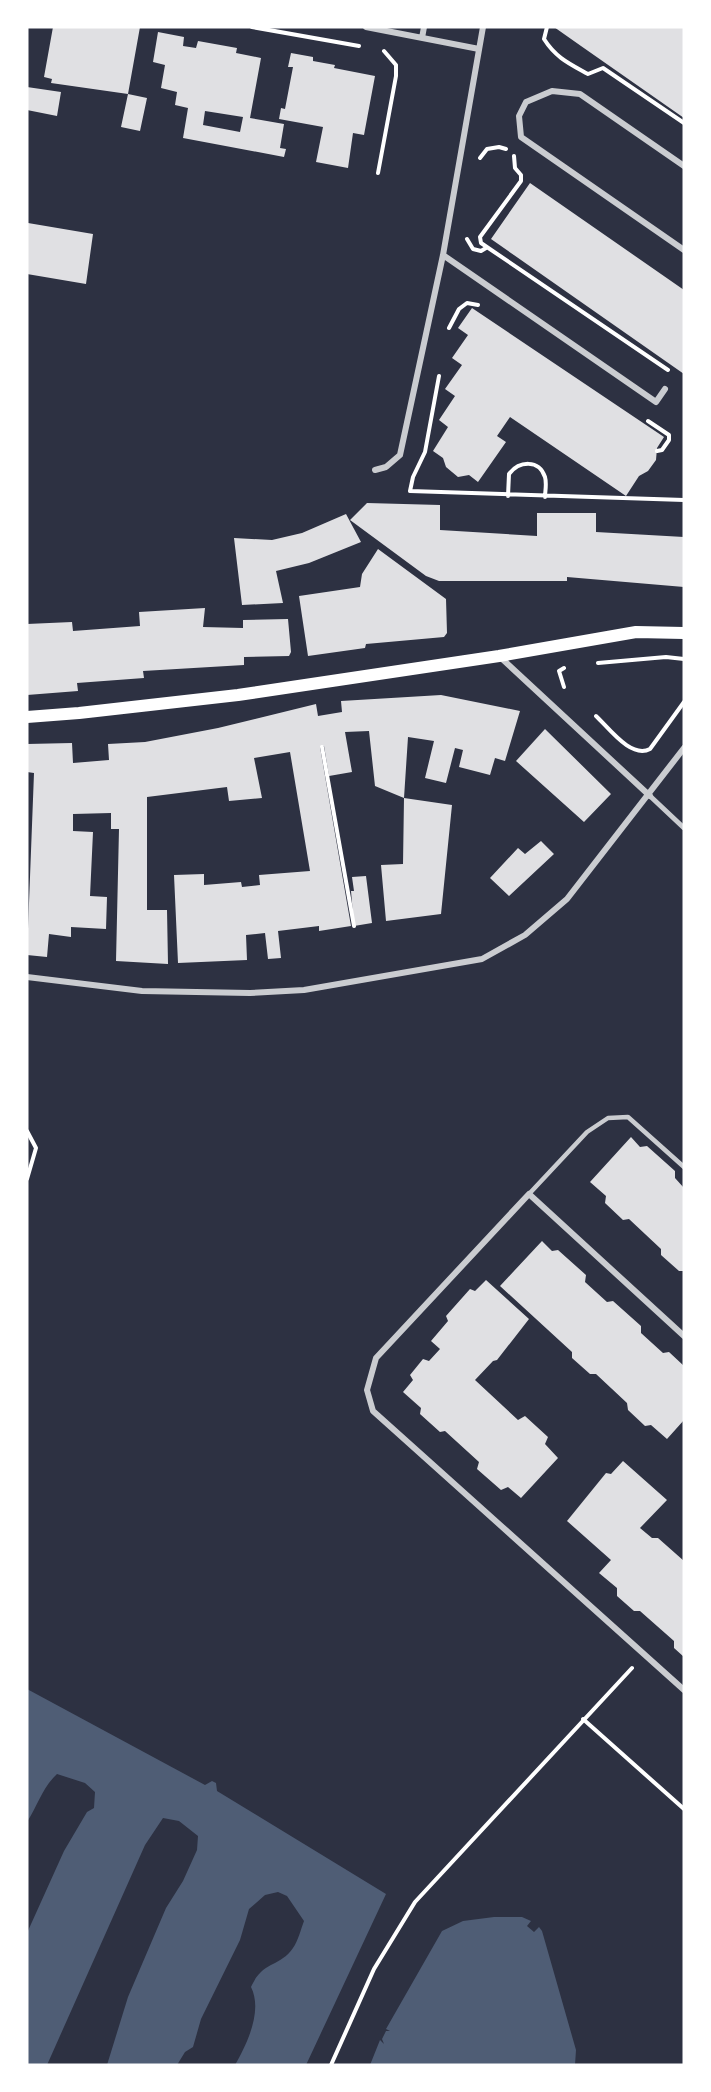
<svg xmlns="http://www.w3.org/2000/svg" width="711" height="2092" font-family="'Titillium Web',sans-serif">
<style>
.water{fill:#4f5d75}
.building{fill:#e0e0e3;fill-rule:evenodd}
.lines{fill:none;stroke-linecap:round;stroke-linejoin:round}
.path{stroke:#fff;stroke-width:4}
.service{stroke:#caccd0;stroke-width:4.5}
.pedestrian{stroke:#caccd0;stroke-width:5}
.minor{stroke:#caccd0;stroke-width:6}
.secondary{stroke:#fff;stroke-width:12}
</style>
<rect width="100%" height="100%" fill="#2d3142"/>
<path class="water" d="M 27,1689 L 205,1785 L 212,1781 L 216,1783 L 217,1791 L 386,1894 L 306,2065 L 235,2065 C 247,2044 263,2011 251,1987 C 263,1960 279,1968 293,1948 C 298,1941 301,1929 304,1921 L 287,1896 L 278,1892 L 265,1895 L 249,1909 L 240,1940 L 201,2019 L 193,2047 L 185,2052 L 177,2065 L 107,2065 L 128,1997 L 166,1908 L 183,1881 L 197,1850 L 198,1836 L 179,1821 L 163,1818 L 145,1845 L 47,2065 L 27,2065 L 27,1933 L 64,1851 L 87,1812 L 94,1808 L 95,1792 L 85,1783 L 57,1774 C 42,1788 38,1805 27,1822 Z
M 494,1917 L 522,1917 L 531,1921 L 527,1926 L 534,1932 L 539,1927 L 542,1931 L 576,2050 L 575,2065 L 370,2065 L 380,2040 L 384,2044 L 382,2039 L 386,2031 L 390,2031 L 386,2029 L 442,1931 L 463,1921 Z"/>
<path class="building" d="M 53,27 L 140,27 L 128,94 L 147,98 L 140,131 L 121,127 L 128,94 L 51,83 L 52,79 L 44,77 Z
M 554,27 L 684,27 L 684,118 L 581,46 Z
M 158,32 L 184,37 L 183,46 L 196,48 L 198,41 L 237,48 L 236,53 L 261,58 L 250,118 L 284,124 L 280,148 L 286,149 L 284,157 L 183,138 L 188,108 L 175,105 L 177,92 L 161,88 L 165,65 L 153,62 ZM 205,111 L 243,117 L 240,132 L 203,125 Z
M 291,53 L 313,57 L 313,61 L 335,65 L 334,68 L 375,76 L 364,135 L 353,133 L 348,168 L 316,162 L 323,127 L 279,119 L 281,108 L 285,109 L 293,67 L 288,67 Z
M 27,87 L 61,92 L 57,116 L 27,110 Z
M 530,183 L 684,290 L 684,374 L 491,239 Z
M 28,223 L 93,234 L 86,284 L 27,274 Z
M 472,308 L 664,437 L 657,448 L 656,460 L 648,471 L 639,476 L 626,496 L 510,417 L 497,436 L 506,442 L 478,482 L 469,475 L 458,477 L 446,467 L 443,458 L 433,451 L 448,427 L 439,420 L 455,396 L 445,389 L 462,365 L 452,358 L 468,335 L 458,328 Z
M 367,503 L 440,505 L 440,530 L 537,536 L 537,513 L 596,513 L 596,532 L 684,537 L 684,587 L 567,577 L 567,581 L 439,581 L 426,576 L 350,520 Z
M 346,514 L 361,542 L 309,563 L 276,571 L 283,603 L 242,605 L 234,538 L 272,540 L 302,533 Z
M 378,549 L 446,599 L 447,633 L 444,637 L 366,644 L 365,648 L 308,656 L 299,596 L 360,587 L 362,574 Z
M 205,608 L 203,627 L 243,628 L 243,620 L 288,619 L 291,652 L 289,656 L 244,657 L 244,665 L 143,671 L 144,678 L 77,683 L 78,691 L 27,695 L 27,624 L 72,622 L 73,631 L 140,626 L 139,612 Z
M 441,695 L 520,711 L 505,761 L 495,758 L 490,775 L 459,767 L 463,750 L 455,748 L 446,783 L 425,778 L 434,741 L 408,737 L 404,798 L 452,805 L 441,914 L 386,921 L 381,865 L 403,864 L 404,798 L 375,786 L 369,731 L 345,732 L 352,772 L 329,776 L 324,746 L 320,747 L 351,926 L 319,931 L 319,926 L 278,931 L 281,958 L 268,959 L 265,933 L 246,935 L 247,960 L 178,963 L 174,875 L 204,874 L 204,885 L 241,882 L 242,887 L 260,885 L 259,875 L 310,871 L 290,752 L 254,758 L 262,798 L 229,801 L 227,787 L 147,797 L 147,910 L 167,910 L 168,964 L 116,961 L 119,829 L 111,829 L 111,813 L 73,814 L 73,831 L 93,832 L 90,896 L 107,897 L 106,929 L 71,927 L 71,937 L 49,934 L 47,957 L 27,955 L 34,773 L 27,772 L 27,744 L 72,743 L 73,763 L 109,760 L 108,744 L 145,742 L 218,728 L 316,704 L 318,716 L 342,712 L 341,701 Z
M 545,729 L 611,794 L 584,822 L 516,761 Z
M 541,841 L 554,854 L 509,896 L 490,878 L 518,848 L 525,854 Z
M 366,876 L 372,923 L 354,926 L 351,891 L 354,891 L 352,877 Z
M 631,1137 L 640,1147 L 647,1146 L 675,1171 L 675,1178 L 684,1188 L 684,1271 L 679,1271 L 661,1255 L 661,1249 L 629,1219 L 623,1220 L 605,1203 L 606,1196 L 590,1182 Z
M 542,1241 L 552,1251 L 558,1250 L 586,1275 L 585,1282 L 607,1302 L 613,1301 L 641,1326 L 641,1333 L 663,1353 L 669,1352 L 684,1366 L 684,1420 L 667,1439 L 651,1425 L 645,1426 L 628,1410 L 627,1403 L 596,1374 L 590,1374 L 572,1358 L 572,1352 L 500,1286 Z
M 486,1280 L 529,1319 L 497,1360 L 493,1361 L 475,1380 L 518,1420 L 525,1416 L 548,1437 L 545,1444 L 558,1458 L 521,1498 L 508,1487 L 501,1490 L 477,1469 L 479,1462 L 445,1431 L 440,1432 L 420,1414 L 421,1408 L 403,1392 L 413,1380 L 410,1375 L 423,1359 L 429,1361 L 440,1349 L 431,1341 L 448,1321 L 446,1316 L 470,1289 L 475,1291 Z
M 623,1461 L 667,1500 L 640,1528 L 652,1538 L 658,1538 L 684,1561 L 684,1657 L 674,1648 L 674,1641 L 640,1611 L 634,1611 L 617,1596 L 617,1588 L 599,1573 L 611,1560 L 567,1521 L 606,1473 L 611,1474 Z"/>
<g class="lines">
<path class="path" d="M 252,27 L 359,46
M 547,27 L 544,39 C 556,58 570,64 588,74 L 603,68 L 684,123
M 514,156 L 515,168 L 521,175 L 521,181 L 480,237 L 481,243 L 668,370
M 480,158 L 487,149 L 499,147 L 506,149
M 378,173 L 396,76 L 396,65 L 384,51
M 467,239 L 473,249 L 481,251 L 486,248
M 449,328 L 459,309 L 467,303 L 478,305
M 439,376 L 425,452 L 413,477 L 410,491 L 684,500
M 648,421 L 669,435 L 669,440 L 662,450 L 657,451
M 508,496 L 509,474 C 519,461 539,459 545,477 C 547,484 545,491 545,497
M 598,663 L 666,657 L 684,659
M 564,687 L 559,671 L 564,668
M 596,716 C 609,728 631,759 650,749 L 684,702
M 322,747 L 354,926
M 27,1131 L 36,1148 L 27,1179
M 583,1719 L 684,1809
M 331,2065 L 374,1969 L 415,1902 L 632,1668"/>
<path class="service" d="M 529,1194 L 587,1132 L 608,1118 L 628,1117 L 684,1167"/>
<path class="pedestrian" d="M 650,796 L 684,828"/>
<path class="minor" d="M 366,27 L 479,49
M 422,38 L 424,27
M 684,166 L 580,94 L 552,91 L 526,102 L 519,116 L 521,137 L 684,250
M 443,255 L 656,402 L 665,389
M 375,470 L 386,467 L 400,455 L 443,255 L 483,27
M 499,656 L 650,796
M 27,977 L 142,991 L 250,993 L 304,990 L 482,959 L 525,935 L 567,899 L 684,748
M 684,1336 L 529,1194 L 376,1358 L 367,1390 L 373,1411 L 684,1690"/>
<path class="secondary" d="M 27,717 L 79,713 L 238,695 L 499,656 L 636,632 L 684,633"/>
</g>
<rect width="711" height="2092" fill="none" stroke="#ffffff" stroke-width="57"/>
</svg>
